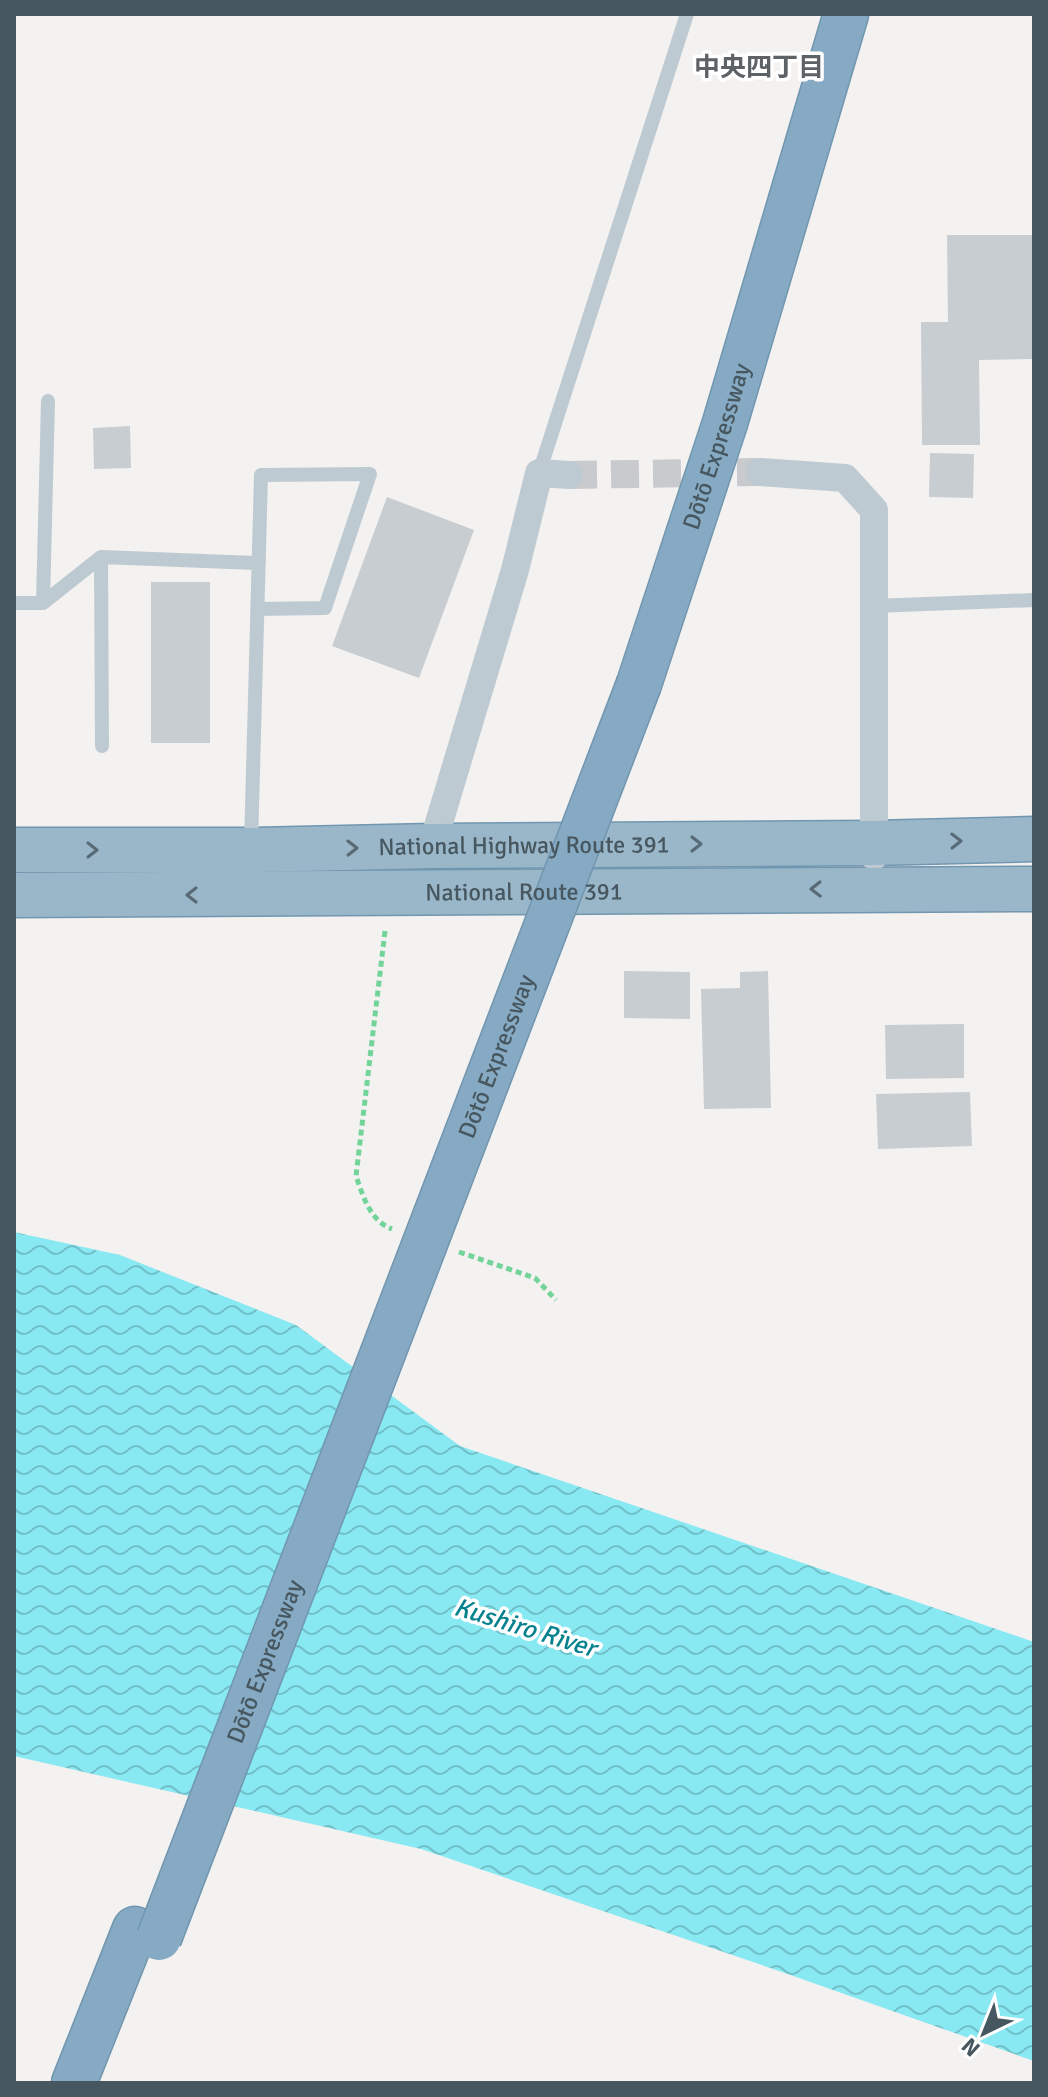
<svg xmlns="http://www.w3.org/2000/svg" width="1048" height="2097" font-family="Signika,'Noto Sans JP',sans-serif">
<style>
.water{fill:url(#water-waves)}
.building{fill:#c8cdd1}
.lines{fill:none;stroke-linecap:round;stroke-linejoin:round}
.minor-tunnel{stroke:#c9cacd;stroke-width:28;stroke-dasharray:28 14;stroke-linecap:butt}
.trunk-casing{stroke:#7196af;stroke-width:47}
.motorway-casing{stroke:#7196af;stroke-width:47}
.path{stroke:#73d499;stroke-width:5;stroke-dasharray:6 4;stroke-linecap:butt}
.service{stroke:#becad1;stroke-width:14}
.minor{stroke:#becad1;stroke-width:28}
.trunk{stroke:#9ab7ca;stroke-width:44}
.motorway{stroke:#86aac3;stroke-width:44}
.motorway-bridge-casing{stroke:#7196af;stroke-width:47;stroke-linecap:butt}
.motorway-bridge{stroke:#86aac3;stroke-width:44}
.oneway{stroke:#586a75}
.labels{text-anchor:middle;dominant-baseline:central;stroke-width:7;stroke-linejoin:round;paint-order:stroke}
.street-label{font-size:24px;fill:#475760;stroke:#fff}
.neighbourhood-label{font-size:26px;font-weight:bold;fill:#5d6267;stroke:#fff}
.water-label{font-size:26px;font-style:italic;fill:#06828f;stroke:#fff}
</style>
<defs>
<pattern id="water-waves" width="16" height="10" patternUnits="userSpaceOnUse" patternTransform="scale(2)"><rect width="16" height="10" fill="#88e9f3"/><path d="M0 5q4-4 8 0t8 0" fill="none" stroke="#71c0c8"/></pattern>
</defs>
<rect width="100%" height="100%" fill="#f4f1f1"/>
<path class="water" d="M 14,1232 L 120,1255 L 296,1325 L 460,1446 L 1034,1642 L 1034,2061 L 782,1972 L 421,1849 L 14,1756 Z"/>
<path class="building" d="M 947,235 L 1034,235 L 1034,359 L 979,360 L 980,445 L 922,445 L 921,322 L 948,322 Z
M 130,426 L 131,468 L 94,469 L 93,428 Z
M 930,453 L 974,454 L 973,498 L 929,497 Z
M 387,497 L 474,530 L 419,678 L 332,646 Z
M 151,582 L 210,582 L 210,743 L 151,743 Z
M 624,971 L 690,972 L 690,1019 L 624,1018 Z
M 768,971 L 771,1108 L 704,1109 L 701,989 L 740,988 L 740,972 Z
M 964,1024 L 964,1078 L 886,1079 L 885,1025 Z
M 970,1092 L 972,1146 L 878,1149 L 876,1094 Z"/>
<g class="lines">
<path class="minor-tunnel" d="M 569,475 L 760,472"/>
<defs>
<g id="trunk">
<path id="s1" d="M 14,850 L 251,850 L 432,846 L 873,843 L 1034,839"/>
<path id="s2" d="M 14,895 L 1034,889"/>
</g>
<g id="motorway">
<path id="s3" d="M 639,684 L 725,423 L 846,14"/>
<path d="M 74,2083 L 135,1929"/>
</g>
</defs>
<use href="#trunk" class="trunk-casing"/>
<use href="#motorway" class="motorway-casing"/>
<path class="path" d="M 385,931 L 356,1176 C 363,1196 370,1221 392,1229
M 459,1252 L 535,1278 L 556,1300"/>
<path class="service" d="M 539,473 L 687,14
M 101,557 L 102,746
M 14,603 L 43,603 L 101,557 L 259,563
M 43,603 L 48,401
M 873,606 L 1034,600
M 251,845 L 261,475 L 370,474 L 325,608 L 257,609"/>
<path class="minor" d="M 760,472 L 845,478 L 874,510 L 874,856
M 432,846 L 515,570 L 539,473 L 569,475"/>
<use href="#trunk" class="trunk"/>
<use href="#motorway" class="motorway"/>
<defs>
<g id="motorway-bridge">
<path id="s4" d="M 159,1938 L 639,684"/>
</g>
</defs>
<use href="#motorway-bridge" class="motorway-bridge-casing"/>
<use href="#motorway-bridge" class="motorway-bridge"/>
</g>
<defs><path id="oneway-chevron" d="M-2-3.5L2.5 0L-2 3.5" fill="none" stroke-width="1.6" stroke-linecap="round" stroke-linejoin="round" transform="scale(2)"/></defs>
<g class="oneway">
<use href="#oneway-chevron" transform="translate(956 841) rotate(-1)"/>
<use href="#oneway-chevron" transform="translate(696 844)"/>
<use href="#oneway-chevron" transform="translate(352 848) rotate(-1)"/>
<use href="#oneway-chevron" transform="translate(92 850)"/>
<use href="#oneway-chevron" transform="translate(816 889) rotate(179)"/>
<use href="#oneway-chevron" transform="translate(192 895) rotate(180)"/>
</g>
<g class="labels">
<g class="street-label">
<text stroke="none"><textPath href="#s3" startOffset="250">Dōtō Expressway</textPath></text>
<text stroke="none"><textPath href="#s1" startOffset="510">National Highway Route 391</textPath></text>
<text stroke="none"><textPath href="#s2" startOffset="510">National Route 391</textPath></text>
<text stroke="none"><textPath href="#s4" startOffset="944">Dōtō Expressway</textPath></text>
<text stroke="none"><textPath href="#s4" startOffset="296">Dōtō Expressway</textPath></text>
</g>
<g class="neighbourhood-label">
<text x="759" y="68">中央四丁目</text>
</g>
<g class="water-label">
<text transform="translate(525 1628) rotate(17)">Kushiro River</text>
</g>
</g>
<rect width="1048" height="2097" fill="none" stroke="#475760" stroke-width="32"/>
<g transform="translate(984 2033) rotate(223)" stroke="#ffffff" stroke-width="6" paint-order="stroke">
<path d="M0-6L14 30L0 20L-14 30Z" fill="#475760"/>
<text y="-12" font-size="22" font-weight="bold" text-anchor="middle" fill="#475760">N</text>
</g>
</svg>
